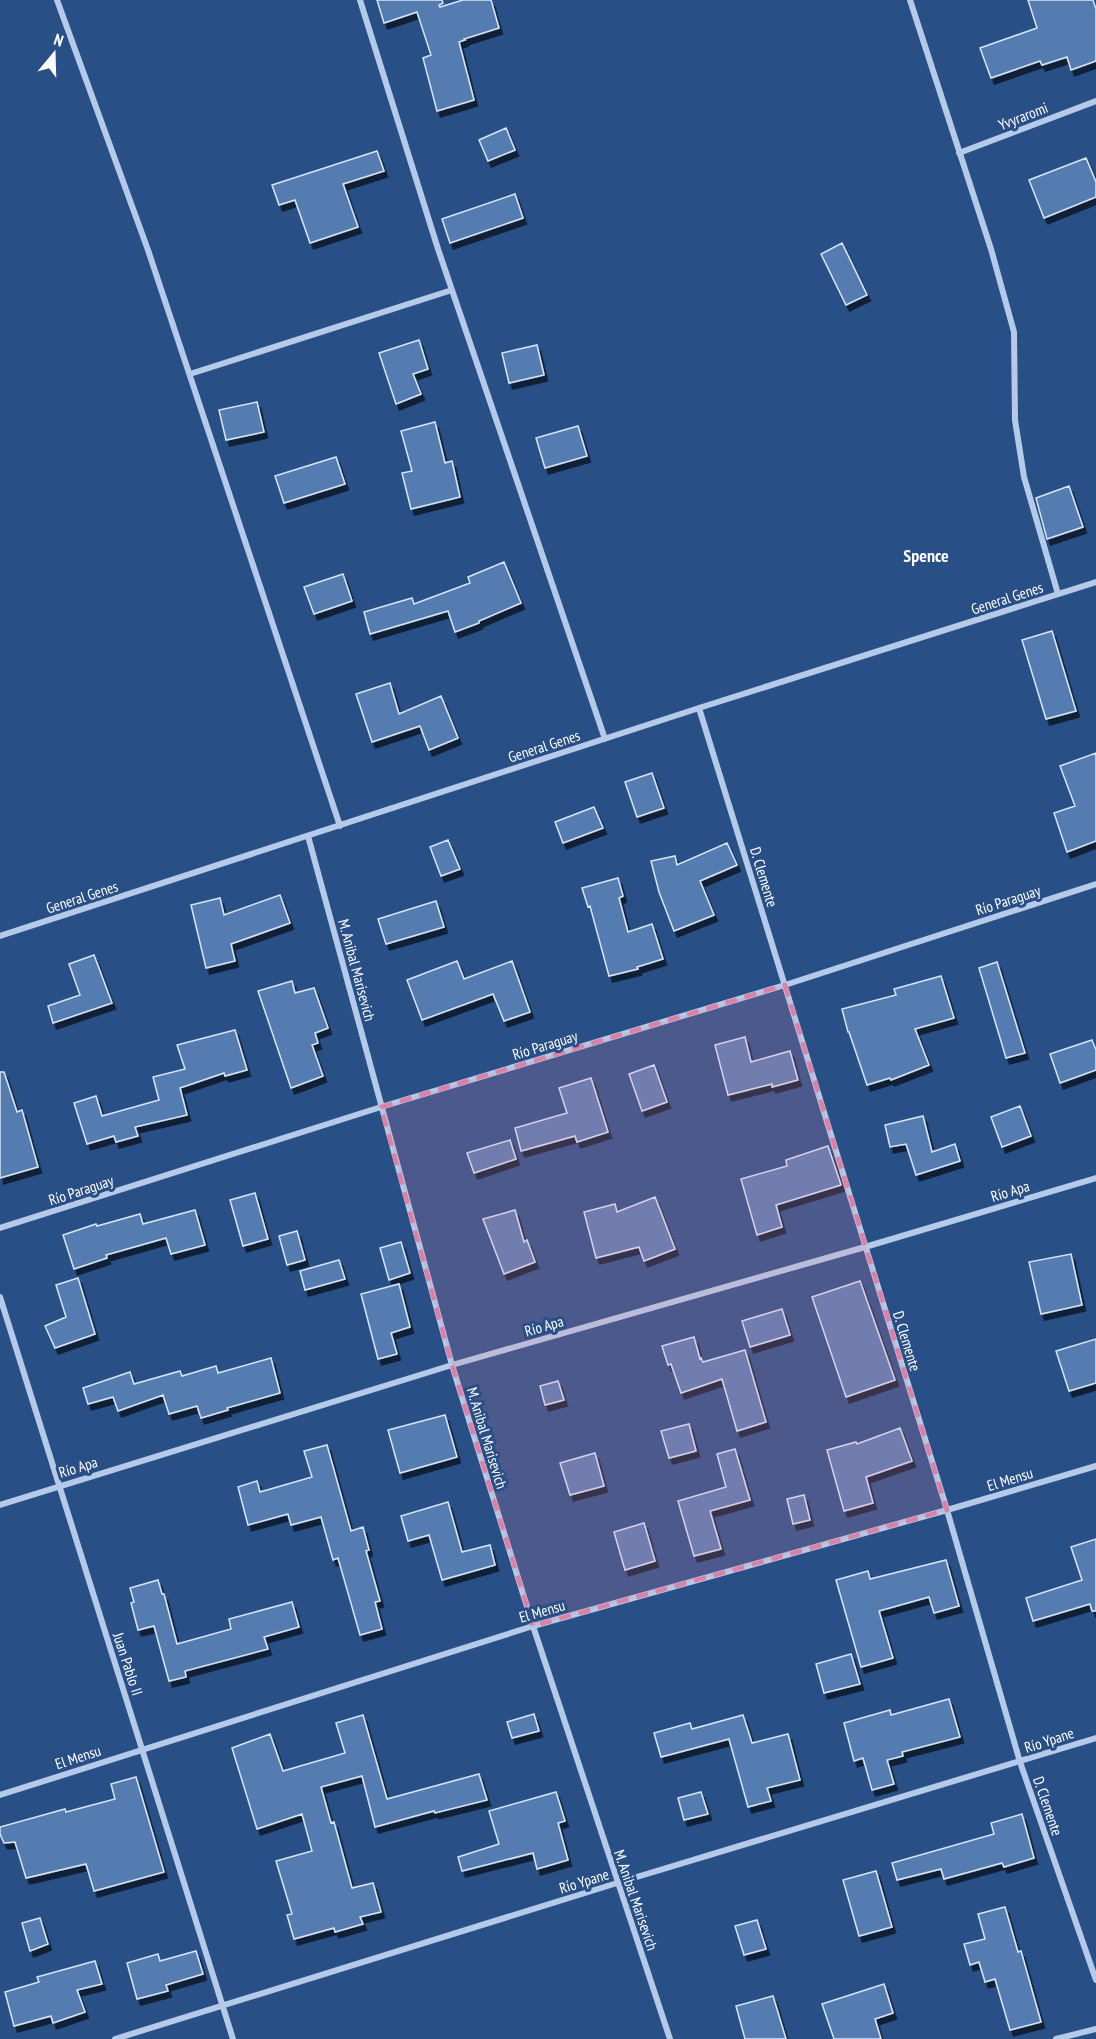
<svg xmlns="http://www.w3.org/2000/svg" width="1096" height="2039" font-family="'PT Sans Narrow',sans-serif">
<style>
.building{fill:#557bb1;stroke:#d8e5f7;stroke-width:1.5;filter:url(#shadow)}
.lines{fill:none;stroke-linecap:round;stroke-linejoin:round}
.minor{stroke:#b5cae8;stroke-width:6}
.marked{fill:#dd80a5;fill-opacity:0.2;stroke:#dd80a5;stroke-width:4.5;stroke-dasharray:12 8;stroke-linejoin:round}
.labels{text-anchor:middle;dominant-baseline:central;stroke-width:6;stroke-linejoin:round;paint-order:stroke}
.street-label{font-size:15px;fill:#fff;stroke:#294f87}
.quarter-label{font-size:18px;font-weight:bold;fill:#fff;stroke:#294f87}
</style>
<defs>
<filter id="shadow"><feDropShadow dx="3.5" dy="6" stdDeviation="0" flood-color="#0009"/></filter>
</defs>
<rect width="100%" height="100%" fill="#294f87"/>
<path class="building" d="M 377,0 L 442,0 L 443,3 L 439,5 L 440,7 L 463,0 L 491,0 L 499,28 L 464,39 L 465,40 L 459,42 L 474,100 L 437,111 L 423,58 L 431,55 L 417,12 L 384,23 Z
M 1028,0 L 1093,0 L 1096,9 L 1096,61 L 1071,70 L 1067,57 L 1042,65 L 1040,61 L 991,78 L 980,48 L 1037,28 Z
M 506,128 L 515,150 L 488,161 L 479,140 Z
M 377,151 L 384,171 L 343,184 L 358,227 L 310,243 L 295,200 L 279,205 L 272,185 Z
M 1086,158 L 1096,182 L 1096,197 L 1044,218 L 1029,180 Z
M 515,194 L 523,218 L 450,243 L 442,219 Z
M 842,243 L 867,295 L 846,305 L 821,254 Z
M 419,340 L 428,369 L 413,374 L 421,394 L 396,404 L 379,353 Z
M 537,345 L 544,375 L 509,383 L 502,353 Z
M 257,402 L 264,432 L 226,440 L 219,410 Z
M 435,422 L 445,463 L 452,461 L 460,497 L 411,509 L 402,473 L 412,471 L 401,431 Z
M 578,426 L 587,456 L 545,468 L 536,438 Z
M 336,457 L 345,484 L 284,503 L 275,476 Z
M 1069,486 L 1083,527 L 1047,539 L 1036,498 Z
M 504,562 L 521,603 L 479,621 L 479,623 L 455,632 L 448,611 L 370,634 L 364,612 L 412,598 L 414,604 L 470,583 L 468,577 Z
M 343,574 L 352,601 L 314,614 L 304,587 Z
M 1052,631 L 1076,711 L 1046,719 L 1022,640 Z
M 390,683 L 399,714 L 441,696 L 458,738 L 429,750 L 420,726 L 372,742 L 356,694 Z
M 1096,753 L 1096,841 L 1067,852 L 1054,813 L 1075,806 L 1060,766 Z
M 652,773 L 664,808 L 637,817 L 625,782 Z
M 594,807 L 603,828 L 563,843 L 555,822 Z
M 448,840 L 460,869 L 441,876 L 430,847 Z
M 727,843 L 737,865 L 700,881 L 714,915 L 674,931 L 659,892 L 651,861 L 675,856 L 677,865 Z
M 618,878 L 623,896 L 619,898 L 628,932 L 652,924 L 663,959 L 637,967 L 638,969 L 609,976 L 590,906 L 588,907 L 582,888 Z
M 280,895 L 290,923 L 231,944 L 235,961 L 206,968 L 191,905 L 220,898 L 224,915 Z
M 436,901 L 444,927 L 386,944 L 378,919 Z
M 94,955 L 112,1003 L 53,1023 L 48,1006 L 80,995 L 69,964 Z
M 457,961 L 464,979 L 512,961 L 530,1012 L 504,1021 L 493,994 L 422,1020 L 407,980 Z
M 997,962 L 1025,1053 L 1006,1058 L 979,968 Z
M 941,976 L 954,1018 L 915,1029 L 929,1065 L 891,1080 L 890,1078 L 867,1085 L 849,1032 L 848,1032 L 842,1009 L 896,995 L 894,989 Z
M 292,981 L 295,993 L 314,988 L 328,1028 L 315,1033 L 318,1043 L 312,1045 L 323,1076 L 291,1088 L 258,991 Z
M 235,1030 L 247,1070 L 225,1076 L 224,1073 L 180,1088 L 187,1115 L 135,1127 L 138,1136 L 116,1142 L 114,1136 L 87,1144 L 74,1103 L 96,1096 L 102,1116 L 159,1100 L 153,1077 L 185,1069 L 177,1045 Z
M 745,1037 L 751,1062 L 790,1051 L 798,1080 L 772,1087 L 772,1084 L 728,1095 L 715,1045 Z
M 1092,1040 L 1096,1050 L 1096,1070 L 1060,1083 L 1050,1054 Z
M 654,1065 L 667,1102 L 642,1111 L 629,1074 Z
M 0,1072 L 4,1072 L 17,1112 L 22,1110 L 38,1167 L 0,1178 Z
M 591,1078 L 608,1132 L 577,1142 L 575,1136 L 521,1151 L 515,1128 L 567,1113 L 559,1088 Z
M 1020,1106 L 1031,1136 L 1002,1147 L 991,1117 Z
M 923,1116 L 932,1152 L 955,1144 L 960,1161 L 916,1175 L 906,1144 L 890,1147 L 885,1125 Z
M 510,1140 L 516,1159 L 474,1173 L 467,1153 Z
M 828,1146 L 841,1185 L 776,1205 L 782,1227 L 757,1235 L 741,1179 L 787,1166 L 786,1160 Z
M 255,1193 L 268,1239 L 243,1246 L 230,1200 Z
M 655,1197 L 675,1249 L 644,1261 L 639,1247 L 596,1258 L 584,1212 L 615,1204 L 617,1212 Z
M 195,1210 L 205,1245 L 171,1254 L 166,1238 L 106,1255 L 107,1258 L 74,1269 L 63,1235 L 96,1224 L 97,1226 L 140,1214 L 143,1224 Z
M 515,1210 L 524,1242 L 527,1240 L 535,1262 L 504,1274 L 483,1219 Z
M 297,1231 L 305,1260 L 287,1265 L 279,1236 Z
M 401,1242 L 410,1273 L 389,1280 L 380,1248 Z
M 1071,1254 L 1082,1305 L 1041,1314 L 1029,1262 Z
M 339,1260 L 345,1279 L 305,1290 L 300,1271 Z
M 78,1278 L 95,1334 L 55,1348 L 45,1326 L 66,1317 L 56,1285 Z
M 860,1281 L 895,1380 L 846,1397 L 812,1297 Z
M 399,1284 L 410,1327 L 391,1333 L 397,1354 L 378,1359 L 361,1294 Z
M 782,1309 L 790,1335 L 750,1347 L 742,1321 Z
M 694,1337 L 700,1359 L 701,1358 L 703,1362 L 745,1350 L 766,1422 L 737,1431 L 722,1379 L 681,1393 L 671,1364 L 668,1365 L 662,1346 Z
M 1096,1339 L 1096,1383 L 1069,1391 L 1056,1351 Z
M 271,1358 L 280,1393 L 227,1408 L 228,1410 L 201,1418 L 197,1406 L 169,1414 L 163,1395 L 118,1411 L 113,1397 L 88,1404 L 83,1388 L 130,1372 L 134,1384 L 180,1371 L 182,1376 L 216,1366 L 218,1373 Z
M 558,1381 L 564,1400 L 545,1405 L 540,1386 Z
M 445,1415 L 457,1457 L 400,1473 L 388,1430 Z
M 689,1424 L 696,1451 L 669,1458 L 661,1431 Z
M 900,1428 L 912,1461 L 866,1477 L 873,1503 L 844,1511 L 827,1450 L 856,1442 L 857,1444 Z
M 327,1445 L 351,1531 L 363,1527 L 369,1550 L 366,1551 L 380,1601 L 375,1602 L 382,1629 L 360,1635 L 338,1558 L 333,1560 L 321,1517 L 291,1525 L 288,1514 L 248,1525 L 238,1487 L 257,1481 L 260,1492 L 312,1477 L 304,1451 Z
M 735,1449 L 750,1500 L 710,1511 L 721,1549 L 694,1556 L 678,1501 L 726,1487 L 717,1454 Z
M 595,1453 L 604,1486 L 570,1495 L 560,1463 Z
M 804,1495 L 810,1520 L 793,1524 L 787,1499 Z
M 448,1502 L 462,1552 L 490,1545 L 495,1565 L 442,1580 L 429,1535 L 408,1541 L 401,1516 Z
M 644,1523 L 655,1561 L 625,1570 L 614,1532 Z
M 1096,1539 L 1096,1611 L 1092,1611 L 1090,1604 L 1033,1621 L 1026,1598 L 1082,1580 L 1071,1547 Z
M 946,1560 L 959,1606 L 934,1613 L 929,1597 L 879,1611 L 893,1658 L 861,1667 L 836,1580 L 868,1571 L 870,1579 Z
M 158,1580 L 162,1594 L 164,1594 L 177,1644 L 231,1629 L 229,1619 L 292,1602 L 299,1627 L 264,1637 L 268,1649 L 185,1671 L 186,1677 L 169,1681 L 154,1626 L 138,1630 L 131,1603 L 134,1602 L 130,1588 Z
M 851,1654 L 860,1684 L 824,1693 L 816,1664 Z
M 949,1699 L 960,1737 L 902,1752 L 903,1756 L 887,1760 L 894,1784 L 872,1790 L 863,1758 L 854,1761 L 844,1723 L 890,1710 L 891,1715 Z
M 534,1714 L 539,1731 L 512,1738 L 507,1722 Z
M 363,1715 L 387,1799 L 479,1774 L 487,1800 L 435,1813 L 434,1811 L 375,1827 L 362,1776 L 321,1787 L 331,1823 L 334,1822 L 352,1888 L 373,1883 L 381,1912 L 360,1917 L 363,1924 L 335,1932 L 334,1928 L 294,1939 L 287,1915 L 292,1914 L 276,1861 L 312,1851 L 302,1814 L 257,1829 L 232,1748 L 270,1734 L 283,1771 L 345,1753 L 336,1723 Z
M 743,1715 L 752,1743 L 788,1734 L 800,1780 L 767,1788 L 771,1801 L 748,1807 L 729,1739 L 661,1757 L 654,1733 L 690,1723 L 692,1729 Z
M 136,1777 L 164,1872 L 94,1891 L 86,1864 L 26,1878 L 15,1842 L 4,1843 L 0,1834 L 0,1827 L 65,1809 L 66,1812 L 115,1799 L 111,1784 Z
M 556,1792 L 565,1821 L 558,1823 L 568,1860 L 537,1869 L 533,1853 L 462,1871 L 458,1857 L 499,1844 L 489,1811 Z
M 701,1792 L 708,1814 L 684,1820 L 678,1798 Z
M 1022,1814 L 1034,1858 L 1004,1867 L 1002,1863 L 944,1879 L 941,1869 L 897,1880 L 892,1863 L 994,1834 L 991,1823 Z
M 876,1871 L 892,1927 L 859,1936 L 843,1880 Z
M 1005,1907 L 1018,1952 L 1021,1951 L 1041,2022 L 1010,2030 L 995,1979 L 985,1982 L 979,1962 L 970,1965 L 964,1944 L 985,1939 L 978,1914 Z
M 40,1918 L 48,1944 L 30,1951 L 22,1923 Z
M 757,1920 L 766,1949 L 744,1955 L 735,1926 Z
M 196,1951 L 203,1974 L 166,1985 L 168,1991 L 137,1999 L 127,1963 L 158,1954 L 160,1961 Z
M 95,1961 L 102,1984 L 77,1990 L 85,2012 L 53,2023 L 51,2016 L 14,2026 L 5,1992 L 39,1982 L 37,1977 Z
M 884,1984 L 893,2013 L 875,2019 L 881,2039 L 834,2039 L 822,2004 Z
M 773,1996 L 786,2039 L 745,2039 L 736,2006 Z"/>
<g class="lines">
<path class="minor" d="M 57,0 L 148,250 L 340,826
M 360,0 L 438,249 L 605,739
M 910,0 L 991,249 L 1014,332 L 1015,420 L 1024,477 L 1058,594
M 959,153 L 1096,101
M 190,374 L 452,290
M 699,708 L 947,1510 L 1020,1762 L 1096,1980
M 308,836 L 452,1365 L 533,1626 L 670,2039
M 0,936 L 699,708 L 1096,582
M 0,1228 L 381,1107 L 785,985 L 1096,884
M 0,1297 L 233,2039
M 0,1505 L 452,1365 L 865,1247 L 1096,1178
M 0,1795 L 533,1626 L 947,1510 L 1096,1466
M 115,2039 L 617,1883 L 1096,1738
M 1056,2039 L 1096,2029"/>
</g>
<path class="marked" d="M 785,985 L 947,1510 L 533,1626 L 452,1365 L 381,1107 Z"/>
<g class="labels">
<g class="street-label">
<text transform="translate(1023 116) rotate(-21)">Yvyraromi</text>
<text transform="translate(1007 598) rotate(-18)">General Genes</text>
<text transform="translate(544 746) rotate(-18)">General Genes</text>
<text transform="translate(764 877) rotate(73)">D. Clemente</text>
<text transform="translate(82 897) rotate(-18)">General Genes</text>
<text transform="translate(1008 900) rotate(-18)">Río Paraguay</text>
<text transform="translate(357 970) rotate(75)">M. Anibal Marisevich</text>
<text transform="translate(545 1045) rotate(-17)">Río Paraguay</text>
<text transform="translate(81 1190) rotate(-18)">Río Paraguay</text>
<text transform="translate(1010 1191) rotate(-17)">Río Apa</text>
<text transform="translate(544 1326) rotate(-16)">Río Apa</text>
<text transform="translate(907 1341) rotate(73)">D. Clemente</text>
<text transform="translate(487 1438) rotate(73)">M. Anibal Marisevich</text>
<text transform="translate(78 1467) rotate(-17)">Río Apa</text>
<text transform="translate(1010 1479) rotate(-17)">El Mensu</text>
<text transform="translate(542 1611) rotate(-16)">El Mensu</text>
<text transform="translate(128 1664) rotate(72)">Juan Pablo II</text>
<text transform="translate(1049 1740) rotate(-18)">Río Ypane</text>
<text transform="translate(78 1757) rotate(-18)">El Mensu</text>
<text transform="translate(1048 1806) rotate(71)">D. Clemente</text>
<text transform="translate(584 1881) rotate(-17)">Río Ypane</text>
<text transform="translate(636 1900) rotate(71)">M. Anibal Marisevich</text>
</g>
<g class="quarter-label">
<text x="926" y="555">Spence</text>
</g>
</g>
<g transform="translate(54 54) rotate(19)" stroke="#294f87" stroke-width="4.5" paint-order="stroke">
<path d="M0-4.5L10 22L0 15L-10 22Z" fill="#ffffff"/>
<text y="-9" font-size="16" font-weight="bold" text-anchor="middle" fill="#ffffff">N</text>
</g>
</svg>
